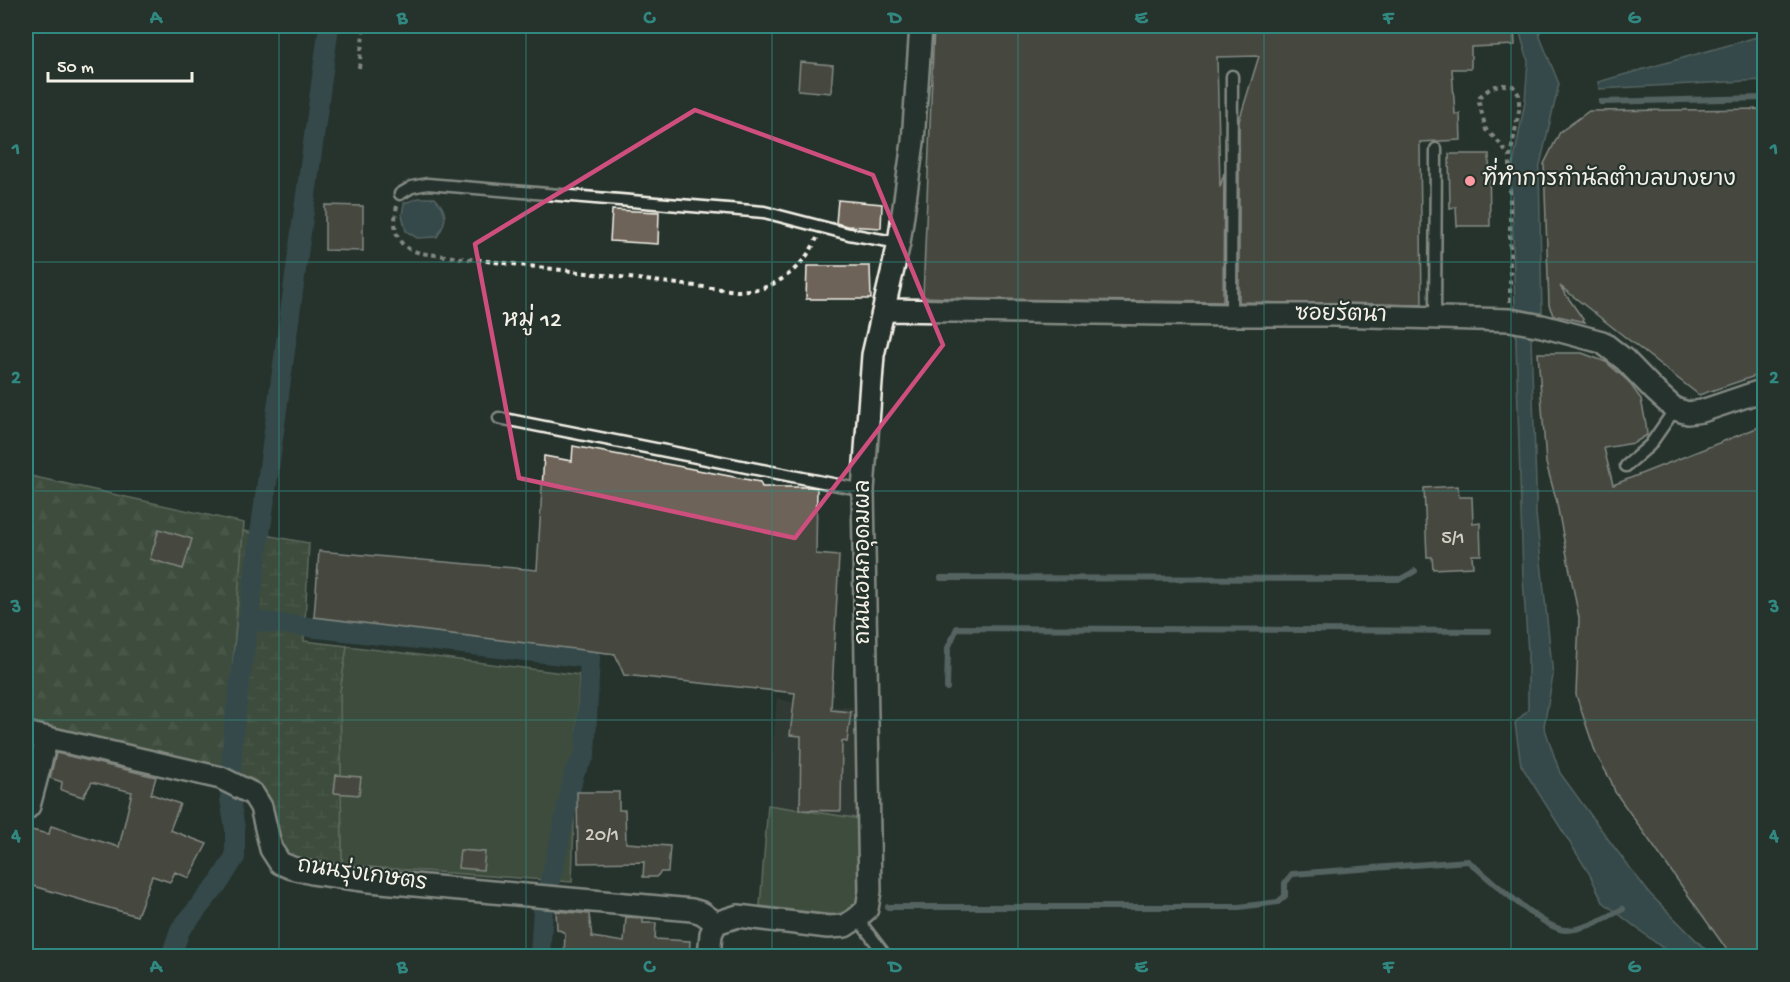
<svg xmlns="http://www.w3.org/2000/svg" width="1790" height="982" font-family="'Gochi Hand','Playpen Sans Thai',sans-serif">
<style>
.built{fill:#3c423a}
.grass{fill:#5a6c4f;stroke:#a7ae9c;stroke-width:1.5}
.forest{fill:url(#forest-firs);stroke:#a7ae9c;stroke-width:1.5}
.wetland{fill:url(#wetland-marsh);stroke:#a7ae9c;stroke-width:1.5}
.water{fill:#47656d;stroke:#8c9d9e;stroke-width:1.5}
.lines{fill:none;stroke-linecap:round;stroke-linejoin:round}
.stream{stroke:#8c9d9e;stroke-width:6}
.canal{stroke:#47656d;stroke-width:20}
.building{fill:#6e6458;stroke:#f4f1e8;stroke-width:1.5}
.service-casing{stroke:#f4f1e8;stroke-width:15}
.minor-casing{stroke:#f4f1e8;stroke-width:26}
.path{stroke:#f4f1e8;stroke-width:4;stroke-dasharray:4.5 4.5;stroke-linecap:butt}
.service{stroke:#26332d;stroke-width:10}
.minor{stroke:#26332d;stroke-width:21}
.marked{fill:none;stroke:#ce4e7e;stroke-width:4.5;stroke-linejoin:round}
.grid{fill:none;stroke:#318880;stroke-width:1.5;stroke-opacity:0.55}
.poi-dot{fill:#ff9aa2;stroke:#26332d;stroke-width:2}
.labels{text-anchor:middle;dominant-baseline:central;stroke-width:4.5;stroke-linejoin:round;paint-order:stroke}
.number-label{font-size:20px;fill:#d2cec4}
.poi-label{font-size:22px;fill:#f4f1e8;stroke:#26332d;text-anchor:start}
.street-label{font-size:22px;fill:#f4f1e8;stroke:#26332d}
.neighbourhood-label{font-size:24px;fill:#f4f1e8;stroke:#26332d}
.neatline{fill:none;stroke:#318880;stroke-width:2}
.grid-label{font-size:20px;text-anchor:middle;font-weight:bold;fill:#318880}
</style>
<defs>
<pattern id="forest-firs" width="22" height="20" patternUnits="userSpaceOnUse" patternTransform="scale(1.5)"><rect width="22" height="20" fill="#5a6c4f"/><path d="M5 1l3.5 6h-7zM16 11l3.5 6h-7z" fill="#728168"/></pattern>
<pattern id="wetland-marsh" width="20" height="14" patternUnits="userSpaceOnUse" patternTransform="scale(1.5)"><rect width="20" height="14" fill="#5a6c4f"/><path d="M1 5h8M5 5V1M11 12h8M15 12V8" fill="none" stroke="#728168"/></pattern>
</defs>
<rect width="100%" height="100%" fill="#26332d"/>
<filter id="ink" filterUnits="userSpaceOnUse"><feTurbulence type="fractalNoise" baseFrequency=".0167" numOctaves="2"/><feDisplacementMap in="SourceGraphic" scale="12" xChannelSelector="R" yChannelSelector="G"/><feConvolveMatrix kernelMatrix="1 2 1 2 8 2 1 2 1" color-interpolation-filters="sRGB"/></filter>
<g filter="url(#ink)">
<path class="built" d="M 777,698 L 794,703 L 857,708 L 861,819 L 768,805 Z"/>
<path class="grass" d="M 347,646 L 579,675 L 572,882 L 342,865 L 340,691 Z
M 768,805 L 861,819 L 862,895 L 852,909 L 834,915 L 760,906 Z"/>
<path class="forest" d="M 26,475 L 244,523 L 225,768 L 191,764 L 26,723 Z"/>
<path class="wetland" d="M 243,531 L 309,543 L 304,641 L 347,646 L 340,691 L 342,865 L 287,859 L 277,837 L 270,802 L 255,780 L 225,768 Z"/>
<path class="water" d="M 1518,26 L 1539,26 L 1540,37 L 1559,84 L 1539,169 L 1542,313 L 1531,339 L 1536,485 L 1536,514 L 1553,676 L 1544,726 L 1560,773 L 1611,843 L 1650,894 L 1712,956 L 1673,956 L 1603,902 L 1589,873 L 1521,765 L 1515,723 L 1528,710 L 1528,653 L 1523,578 L 1511,175 L 1525,102 L 1528,61 Z
M 1764,35 L 1764,80 L 1599,89 L 1598,82 Z
M 419,198 L 435,198 C 449,213 447,221 437,237 L 417,238 L 406,231 L 402,215 L 404,203 Z"/>
<g class="lines">
<path class="stream" d="M 1601,102 L 1764,98
M 941,578 L 1401,579 L 1415,571
M 947,688 L 948,648 L 957,628 L 1489,631
M 888,907 L 1239,907 L 1278,902 L 1285,896 L 1285,883 L 1292,874 L 1468,861 C 1487,876 1545,931 1566,930 C 1586,930 1605,918 1623,909"/>
<path class="canal" d="M 254,621 L 590,658 L 585,755 L 574,773 L 559,844 L 543,909 L 540,956
M 171,956 L 180,930 L 220,881 L 235,857 L 235,829 L 230,799 L 233,733 L 329,26"/>
</g>
<path class="building" d="M 934,26 L 1514,26 L 1515,45 L 1471,47 L 1471,69 L 1452,69 L 1455,114 L 1460,114 L 1461,140 L 1420,142 L 1422,305 L 1239,302 L 1239,121 L 1259,56 L 1217,57 L 1220,187 L 1224,173 L 1223,302 L 980,299 L 923,297 Z
M 800,62 L 833,65 L 831,93 L 798,90 Z
M 1764,109 L 1764,373 L 1699,395 L 1560,286 L 1585,322 L 1553,315 L 1549,305 L 1544,164 L 1560,132 L 1589,111 Z
M 1449,154 L 1489,154 L 1490,226 L 1457,226 L 1456,207 L 1450,208 Z
M 838,200 L 882,204 L 881,228 L 847,226 L 836,223 Z
M 325,205 L 363,206 L 363,251 L 325,250 Z
M 612,210 L 659,212 L 658,244 L 610,241 Z
M 807,266 L 870,266 L 871,299 L 806,299 Z
M 1538,353 L 1582,353 L 1606,362 L 1628,381 L 1641,399 L 1646,424 L 1647,435 L 1634,443 L 1604,448 L 1613,485 L 1764,425 L 1764,957 L 1732,957 L 1615,792 L 1611,781 L 1596,754 L 1576,695 L 1579,618 L 1556,499 L 1546,463 Z
M 573,446 L 760,482 L 762,487 L 809,487 L 817,488 L 816,554 L 839,556 L 831,710 L 851,712 L 847,742 L 842,741 L 841,811 L 800,810 L 801,736 L 790,735 L 795,693 L 624,675 L 615,654 L 314,617 L 319,551 L 537,570 L 544,456 L 572,461 Z
M 1458,486 L 1459,497 L 1472,497 L 1473,524 L 1480,523 L 1481,555 L 1472,555 L 1473,567 L 1433,569 L 1432,557 L 1427,557 L 1424,488 Z
M 159,529 L 192,539 L 183,569 L 150,559 Z
M 26,746 L 31,747 L 26,769 Z
M 56,753 L 156,777 L 151,794 L 180,804 L 170,830 L 207,844 L 189,878 L 175,872 L 170,882 L 152,876 L 137,916 L 26,884 L 26,829 L 49,834 L 51,826 L 119,847 L 132,792 L 92,782 L 83,797 L 61,790 L 62,782 L 50,778 Z
M 336,775 L 361,777 L 359,795 L 334,793 Z
M 577,792 L 619,792 L 619,810 L 625,810 L 626,843 L 670,846 L 668,872 L 661,872 L 656,877 L 643,877 L 644,862 L 578,863 Z
M 460,850 L 485,852 L 483,870 L 458,868 Z
M 556,911 L 589,914 L 592,937 L 624,942 L 626,917 L 643,918 L 643,923 L 656,923 L 655,939 L 690,941 L 689,957 L 599,953 L 599,957 L 564,957 L 565,933 L 557,929 Z"/>
<g class="lines">
<defs>
<path id="service" d="M 400,194 L 412,187 L 427,184 L 764,212 L 849,234 L 899,243
M 1231,315 L 1232,76
M 1435,318 L 1436,149
M 499,418 L 863,490
M 1626,466 L 1650,445 L 1675,409
M 857,918 L 883,952 L 884,956"/>
<path id="minor" d="M 884,310 L 1231,315 L 1334,315 L 1510,320 L 1542,326 L 1602,342 L 1625,360 L 1655,391 L 1675,409 L 1688,413 L 1702,411 L 1764,390
M 26,733 L 221,778 L 253,794 L 261,807 L 271,849 L 280,863 L 292,868 L 312,873 L 370,881 L 692,910 L 702,913 L 716,923
M 26,809 L 29,806 L 47,738
M 709,956 L 711,934 L 716,923 L 738,916 L 828,927 L 845,926 L 857,918 L 867,909 L 870,891 L 863,490 L 873,355 L 899,243 L 913,142 L 921,26"/>
</defs>
<use href="#service" class="service-casing"/>
<use href="#minor" class="minor-casing"/>
<path class="path" d="M 797,26 L 902,33
M 359,68 L 364,26
M 397,206 C 394,219 393,238 406,247 C 409,250 415,251 420,253 L 737,291 C 746,290 757,290 766,287 C 789,278 807,260 817,238
M 1510,302 L 1510,157 L 1519,111 L 1519,95 L 1513,86 C 1496,83 1491,87 1478,98 L 1486,130 L 1497,140 L 1510,157"/>
<use href="#service" class="service"/>
<use href="#minor" class="minor"/>
</g>
</g>
<path d="M0 0H1790V982H0ZM 695,110 L 873,175 L 943,345 L 795,538 L 519,478 L 475,244 Z" fill="#26332d" fill-opacity=".55" fill-rule="evenodd"/>
<path class="marked" d="M 695,110 L 873,175 L 943,345 L 795,538 L 519,478 L 475,244 Z"/>
<path class="grid" d="M 279,26 L 279,956M 526,26 L 526,956M 772,26 L 772,956M 1018,26 L 1018,956M 1264,26 L 1264,956M 1511,26 L 1511,956M 26,262 L 1764,262M 26,491 L 1764,491M 26,720 L 1764,720"/>
<circle class="poi-dot" cx="1470" cy="181" r="6"/>
<g class="labels">
<g class="number-label">
<text x="1453" y="539">5/1</text>
<text x="602" y="836">20/1</text>
</g>
<g class="poi-label">
<text x="1482" y="181">ที่ทำการกำนัลตำบลบางยาง</text>
</g>
<g class="street-label">
<text transform="translate(1341 316) rotate(1)">ซอยรัตนา</text>
<text transform="translate(865 562) rotate(-90)">ถนนเอนกอุดมผล</text>
<text transform="translate(362 876) rotate(8)">ถนนรุ่งเกษตร</text>
</g>
<g class="neighbourhood-label">
<text x="532" y="321">หมู่ 12</text>
</g>
</g>
<rect width="1790" height="982" fill="none" stroke="#26332d" stroke-width="66"/>
<path d="M48 72v9h144v-9" fill="none" stroke="#f4f1e8" stroke-width="3"/>
<text x="57" y="72" font-size="18" fill="#f4f1e8" stroke="#26332d" stroke-width="4.5" paint-order="stroke">50 m</text>
<rect x="33" y="33" width="1724" height="916" class="neatline"/>
<g class="grid-label">
<text x="156" y="23">A</text>
<text x="402" y="23">B</text>
<text x="649" y="23">C</text>
<text x="895" y="23">D</text>
<text x="1141" y="23">E</text>
<text x="1388" y="23">F</text>
<text x="1634" y="23">G</text>
<text x="16" y="154">1</text>
<text x="1774" y="154">1</text>
<text x="16" y="383">2</text>
<text x="1774" y="383">2</text>
<text x="16" y="612">3</text>
<text x="1774" y="612">3</text>
<text x="16" y="841">4</text>
<text x="1774" y="841">4</text>
<text x="156" y="972">A</text>
<text x="402" y="972">B</text>
<text x="649" y="972">C</text>
<text x="895" y="972">D</text>
<text x="1141" y="972">E</text>
<text x="1388" y="972">F</text>
<text x="1634" y="972">G</text>
</g>
</svg>
